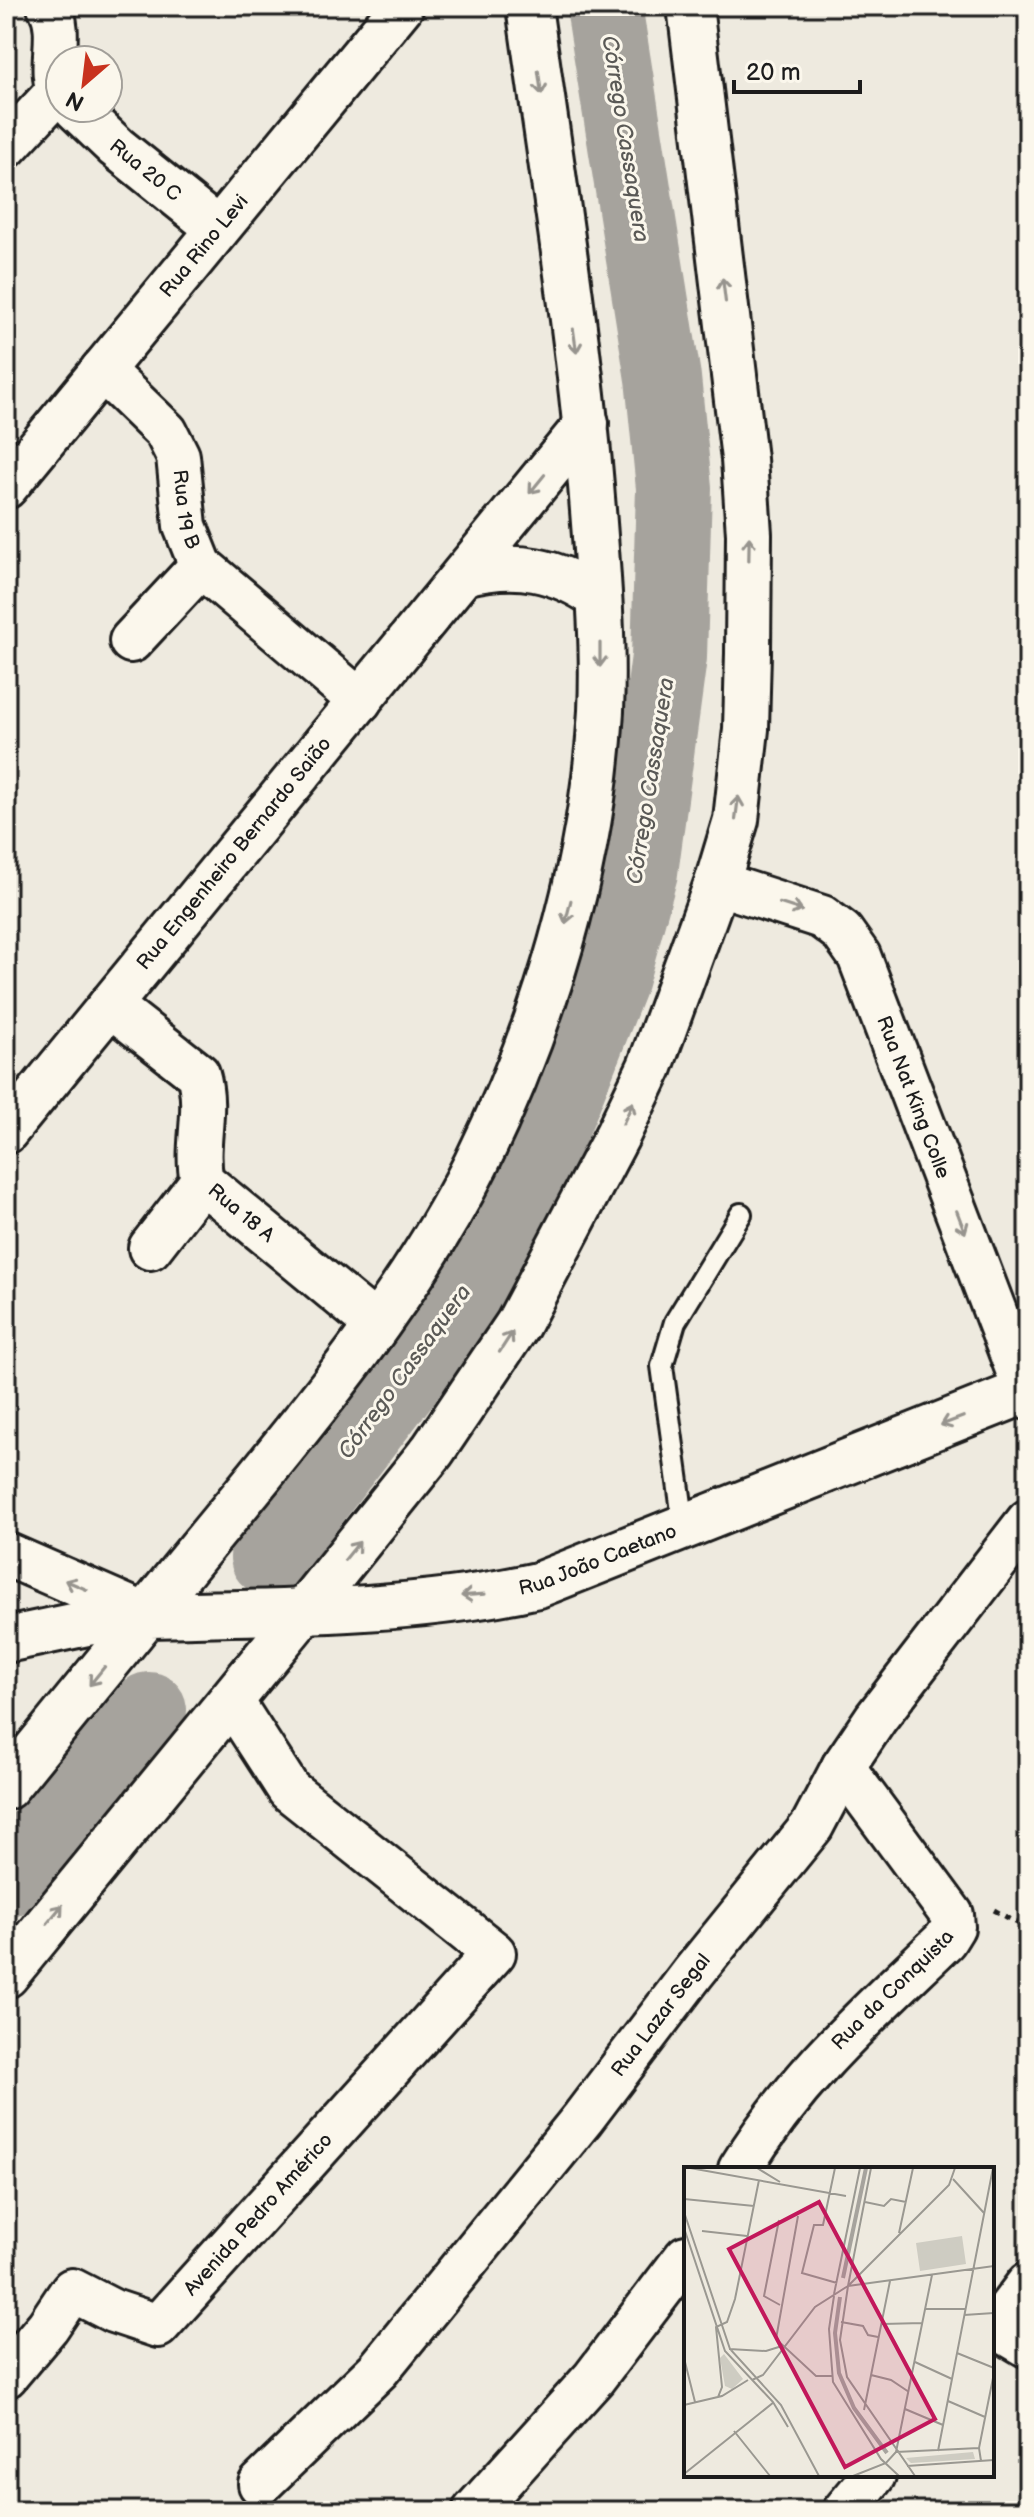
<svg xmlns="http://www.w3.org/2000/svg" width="1034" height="2517" font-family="'Balsamiq Sans',sans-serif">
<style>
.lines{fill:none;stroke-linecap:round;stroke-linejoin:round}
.river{stroke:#a6a39d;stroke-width:76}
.service-casing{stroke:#1c1c1c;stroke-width:26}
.minor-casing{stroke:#1c1c1c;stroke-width:48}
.tertiary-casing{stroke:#1c1c1c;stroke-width:50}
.secondary-casing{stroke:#1c1c1c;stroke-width:50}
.path{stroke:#1c1c1c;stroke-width:5;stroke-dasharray:6 6;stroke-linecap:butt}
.service{stroke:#fbf7ec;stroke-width:20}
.minor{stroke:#fbf7ec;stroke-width:42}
.tertiary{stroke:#fbf7ec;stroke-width:44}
.secondary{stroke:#fbf7ec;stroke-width:44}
.oneway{stroke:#97948e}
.labels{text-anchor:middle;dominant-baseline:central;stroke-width:6;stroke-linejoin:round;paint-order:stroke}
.street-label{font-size:20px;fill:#1c1c1c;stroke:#fbf7ec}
.water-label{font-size:22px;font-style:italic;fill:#5a5956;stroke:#fbf7ec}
.inset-river{fill:none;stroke:#a6a39d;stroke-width:4}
.inset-road{fill:none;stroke:#9a9891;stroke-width:2}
.view{fill:#c2185b;fill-opacity:0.15;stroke:#c2185b;stroke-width:4}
.inset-edge{fill:none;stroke:#1c1c1c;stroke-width:4}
</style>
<rect width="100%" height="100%" fill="#eeeadf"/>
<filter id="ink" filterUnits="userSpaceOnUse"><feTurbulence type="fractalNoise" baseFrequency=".0125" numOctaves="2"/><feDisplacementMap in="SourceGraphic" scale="16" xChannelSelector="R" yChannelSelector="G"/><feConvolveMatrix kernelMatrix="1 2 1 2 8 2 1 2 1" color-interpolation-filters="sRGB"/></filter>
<g filter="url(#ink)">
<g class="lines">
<path class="river" d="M 268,1557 L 429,1347 L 487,1257 L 528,1181 L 564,1096 L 611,977 L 640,872 L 669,657 L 674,488 L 663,378 L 604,6
M 6,1880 L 149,1710"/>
<defs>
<path id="service" d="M 684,1526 L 662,1366 L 675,1322 L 741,1214"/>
<g id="minor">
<path d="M 49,6 C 65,34 46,67 60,94"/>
<path id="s1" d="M 75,108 L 116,147 L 218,229"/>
<path d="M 6,147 L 58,91"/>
<path id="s2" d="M 102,370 L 166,432 L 178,456 L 185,526 L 201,566 L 360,701"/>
<path id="s3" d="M 6,487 L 402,6"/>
<path d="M 464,574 C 516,561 556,568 600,599"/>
<path d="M 131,641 L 201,566"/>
<path id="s4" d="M 717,883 L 822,917 L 842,932 L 859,956 L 1028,1398"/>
<path id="s5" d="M 110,1005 L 198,1074 C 209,1112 194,1144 202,1181 L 375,1324"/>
<path id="s6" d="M 6,1132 L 587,423"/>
<path d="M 150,1248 L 202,1181"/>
<path d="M 6,1554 L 146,1615"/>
<path id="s7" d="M 740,2169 C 798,2075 867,2015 945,1940 L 953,1927 L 952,1915 L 843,1767"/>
<path d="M 996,2327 L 1028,2346"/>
<path d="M 992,2332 L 1028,2284"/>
<path id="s8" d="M 6,2376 L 48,2326 L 72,2290 L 113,2311 L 158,2326 L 494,1953 L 289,1790 L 231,1700"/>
<path id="s9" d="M 260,2484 L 378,2370 L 583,2118 L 693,1973 L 812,1826 L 843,1767 L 876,1718 L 1028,1521"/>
<path d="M 474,2511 L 594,2378 L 686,2257"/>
<path d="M 844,2511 L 874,2475"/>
</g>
<path id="tertiary" d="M 303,1612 L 433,1450 L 518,1324 L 618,1134 L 650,1067 L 717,883 L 736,820 L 746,729 L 748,653 L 749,534 L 744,459 L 690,6
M 6,1640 L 92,1622 L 146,1615 C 258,1475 396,1325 476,1164 C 545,1024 592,866 601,711 C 604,644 598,576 593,510 C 580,341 552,173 529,6"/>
<g id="secondary">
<path id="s10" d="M 6,1787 L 146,1615 C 275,1612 412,1613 538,1585 L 1028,1390"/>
<path d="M 6,1975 L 303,1612"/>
</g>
</defs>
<use href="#service" class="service-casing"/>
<use href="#minor" class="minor-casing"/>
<use href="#tertiary" class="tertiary-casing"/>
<use href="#secondary" class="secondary-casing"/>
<path class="path" d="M 994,1910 L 1028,1929"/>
<use href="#service" class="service"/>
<use href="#minor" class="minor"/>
<use href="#tertiary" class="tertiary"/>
<use href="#secondary" class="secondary"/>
</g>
<defs><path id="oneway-shaft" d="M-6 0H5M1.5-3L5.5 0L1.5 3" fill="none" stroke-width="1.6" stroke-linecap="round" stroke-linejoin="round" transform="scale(2)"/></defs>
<g class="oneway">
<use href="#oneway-shaft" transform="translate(540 83) rotate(82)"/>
<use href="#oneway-shaft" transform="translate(724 290) rotate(-97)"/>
<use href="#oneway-shaft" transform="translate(575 341) rotate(82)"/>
<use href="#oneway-shaft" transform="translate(537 484) rotate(129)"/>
<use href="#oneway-shaft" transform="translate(749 549) rotate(-89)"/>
<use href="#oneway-shaft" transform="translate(600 655) rotate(90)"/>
<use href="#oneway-shaft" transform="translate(737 808) rotate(-83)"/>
<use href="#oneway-shaft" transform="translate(791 907) rotate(18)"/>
<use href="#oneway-shaft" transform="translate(568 912) rotate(104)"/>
<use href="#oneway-shaft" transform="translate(628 1113) rotate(-65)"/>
<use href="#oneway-shaft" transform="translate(961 1222) rotate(69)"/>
<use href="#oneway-shaft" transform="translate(506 1342) rotate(-57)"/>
<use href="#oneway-shaft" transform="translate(952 1421) rotate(159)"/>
<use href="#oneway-shaft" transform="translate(352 1551) rotate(-51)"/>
<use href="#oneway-shaft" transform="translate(76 1585) rotate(-157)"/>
<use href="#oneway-shaft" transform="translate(473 1595) rotate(176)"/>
<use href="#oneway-shaft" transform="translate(97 1676) rotate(129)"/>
<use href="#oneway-shaft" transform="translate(55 1914) rotate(-51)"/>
</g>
</g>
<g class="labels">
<g class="street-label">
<text stroke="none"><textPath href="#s1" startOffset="94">Rua 20 C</textPath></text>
<text stroke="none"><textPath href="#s3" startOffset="312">Rua Rino Levi</textPath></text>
<text stroke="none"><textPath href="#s2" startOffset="170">Rua 19 B</textPath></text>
<text stroke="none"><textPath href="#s6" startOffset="360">Rua Engenheiro Bernardo Saião</textPath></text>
<text stroke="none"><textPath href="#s4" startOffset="316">Rua Nat King Colle</textPath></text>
<text stroke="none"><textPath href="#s5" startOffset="270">Rua 18 A</textPath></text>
<text stroke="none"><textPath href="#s10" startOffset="680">Rua João Caetano</textPath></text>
<text stroke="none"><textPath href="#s7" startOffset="236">Rua da Conquista</textPath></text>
<text stroke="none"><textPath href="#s9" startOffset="618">Rua Lazar Segal</textPath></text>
<text stroke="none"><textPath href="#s8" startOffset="352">Avenida Pedro Américo</textPath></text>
</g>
<g class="water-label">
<text transform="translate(625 139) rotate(81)">Córrego Cassaquera</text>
<text transform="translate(651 781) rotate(-81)">Córrego Cassaquera</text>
<text transform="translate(405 1372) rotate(-54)">Córrego Cassaquera</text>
</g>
</g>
<g transform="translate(684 2167)">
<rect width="310" height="310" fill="#eeeadf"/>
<path d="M 278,69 L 282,97 L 236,104 L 232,76 ZM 40,187 L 59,212 L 48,222 L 41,219 L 36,191 ZM 289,285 L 291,292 L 227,296 L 222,291 Z" fill="#ceccc2"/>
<path class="inset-river" d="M 159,111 L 182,1M 156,130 L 151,166 L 155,206 L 170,241 L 203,286"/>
<path class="inset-road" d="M 6,1 L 162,29M 73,1 L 96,15M 151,1 L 139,58 L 130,58 L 118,106 L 153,116M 269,12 L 300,46M 0,32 L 70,39M 181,35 L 200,39 L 207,32 L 222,35M 0,45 L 46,182 L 97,238 L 135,309M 114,49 L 92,172 L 132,209 L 148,209M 95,53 L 80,129 L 96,138M 0,61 L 41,184 L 89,235 L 104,260M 18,64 L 63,69M 215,66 L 229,1M 164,119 L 156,173 L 163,210 L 231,309M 164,119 L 265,18 L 271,1M 164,119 L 310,99M 150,127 L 176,1M 150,129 L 145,162 L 149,215 L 197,292 L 215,309M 242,142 L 282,142M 280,148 L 310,146M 157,155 L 179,159 L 184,168 L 194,170M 198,157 L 239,156M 45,182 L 82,184 L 98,179M 273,186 L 310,201M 0,191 L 11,235M 231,195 L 268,212M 187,208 L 207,213 L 225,225M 68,213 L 79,208 L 131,140 L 164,119 L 187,1M 34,230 L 38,220 L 32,160 L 43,155 L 51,132 L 75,13M 264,234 L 301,250M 0,238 L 38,229 L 64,213M 221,242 L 259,258M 180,243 L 206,114M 50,264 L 86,309M 254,284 L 309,1M 212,285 L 295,281M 297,294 L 295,281 L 310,206M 223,299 L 310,293M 0,307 L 90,235M 169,309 L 202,296 L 212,285 L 248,108"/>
<path class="view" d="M 135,35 L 251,252 L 161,300 L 45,82 Z"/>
<rect width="310" height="310" class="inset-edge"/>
</g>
<rect width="1034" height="2517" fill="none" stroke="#fbf7ec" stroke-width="32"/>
<rect x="16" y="16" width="1002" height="2485" fill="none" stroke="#1c1c1c" stroke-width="3" filter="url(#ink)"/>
<g transform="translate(84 84) rotate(208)"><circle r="38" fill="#fbf7ec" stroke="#a29f99" stroke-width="2"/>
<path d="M0-6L14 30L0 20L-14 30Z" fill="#c8321e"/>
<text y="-12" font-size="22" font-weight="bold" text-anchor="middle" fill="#1c1c1c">N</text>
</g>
<path d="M734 80v12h126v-12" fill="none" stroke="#1c1c1c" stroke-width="4"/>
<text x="746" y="80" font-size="24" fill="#1c1c1c" stroke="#fbf7ec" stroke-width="6" paint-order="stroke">20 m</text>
</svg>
